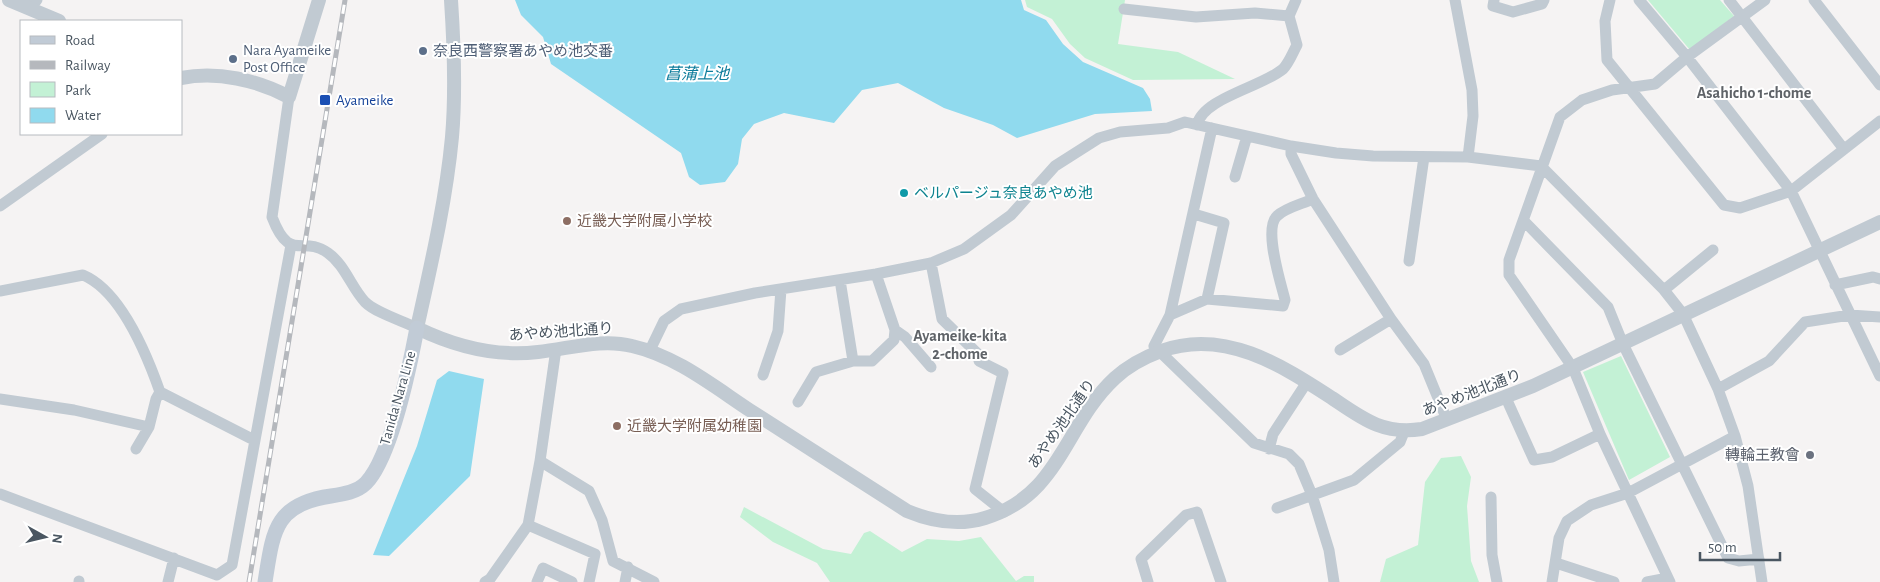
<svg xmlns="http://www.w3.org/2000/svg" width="1880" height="582" font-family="'Alegreya Sans','Noto Sans JP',sans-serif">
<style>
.green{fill:#c3f1d5}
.water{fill:#90daee}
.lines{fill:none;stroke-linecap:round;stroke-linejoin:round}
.minor{stroke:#c1cad2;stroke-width:11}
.tertiary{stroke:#c1cad2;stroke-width:14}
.secondary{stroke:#c1cbd6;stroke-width:15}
.rail-casing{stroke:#b5b8bd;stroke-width:5}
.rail{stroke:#fff;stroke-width:3;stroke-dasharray:9;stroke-linecap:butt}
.service-dot{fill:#5c6f8a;stroke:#fff;stroke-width:2}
.transit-dot{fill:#1a4fb4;stroke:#fff;stroke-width:2}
.culture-dot{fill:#0f9aa8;stroke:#fff;stroke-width:2}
.education-dot{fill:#8d6e63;stroke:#fff;stroke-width:2}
.worship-dot{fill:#6b7280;stroke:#fff;stroke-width:2}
.labels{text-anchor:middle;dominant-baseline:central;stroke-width:4;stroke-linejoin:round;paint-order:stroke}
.service-label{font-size:15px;fill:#4e5e75;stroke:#fff;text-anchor:start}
.transit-label{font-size:15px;fill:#164399;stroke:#fff;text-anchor:start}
.culture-label{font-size:15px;fill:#0d838f;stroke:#fff;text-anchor:start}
.education-label{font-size:15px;fill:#785e54;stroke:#fff;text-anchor:start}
.street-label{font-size:15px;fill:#4a5661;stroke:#fff}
.worship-label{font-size:15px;fill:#5b616d;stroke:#fff;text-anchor:end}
.water-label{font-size:16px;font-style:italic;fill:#0c7c9b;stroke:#fff}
.neighbourhood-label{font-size:16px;font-weight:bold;fill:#5f6368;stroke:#fff}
</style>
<rect width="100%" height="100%" fill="#f5f3f3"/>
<path class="green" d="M 1025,0 L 1125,0 L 1118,44 L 1178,52 L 1235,79 L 1133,80 L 1085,58 L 1070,44 L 1052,19 L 1027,7 Z
M 1648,0 L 1720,0 L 1734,16 L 1690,50 Z
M 1621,356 L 1670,457 L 1629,480 L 1583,372 Z
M 1461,456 L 1471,477 L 1467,506 L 1471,561 L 1479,582 L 1380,582 L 1386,559 L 1418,545 L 1425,482 L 1441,458 Z
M 744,507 L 823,549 L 851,554 L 864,533 L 870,531 L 902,552 L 927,539 L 959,541 L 981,537 L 1016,581 L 1024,576 L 1034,576 L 1034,582 L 830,582 L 817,563 L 773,542 L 740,517 Z"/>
<path class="water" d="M 515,0 L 1021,0 L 1024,10 L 1046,20 L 1063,44 L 1083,62 L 1143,88 L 1150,99 L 1152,111 L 1095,114 L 1017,138 L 993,125 L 944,108 L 898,83 L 862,90 L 834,123 L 784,113 L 754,124 L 742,139 L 738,164 L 725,182 L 700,185 L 689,177 L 681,153 L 551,64 L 543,37 L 521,15 Z
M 449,371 L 484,379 L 470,476 L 389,556 L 373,555 L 417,446 L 437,380 Z"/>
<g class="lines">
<path class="minor" d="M 28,0 L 29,7 L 37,0
M 1455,0 L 1472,90 L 1473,116 L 1468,157
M 1494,0 L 1493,6 L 1513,12 L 1542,4 L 1544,0
M 1610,0 L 1605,21 L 1607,60 L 1724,205 L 1740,208 L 1791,191 L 1880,121
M 1639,0 L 1687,57 L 1791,191 L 1880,376
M 1729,0 L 1843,148
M 1814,0 L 1880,85
M 1124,9 L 1196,17 L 1255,13 L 1289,16
M 289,97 L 272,217 C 290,264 302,234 328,253 C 345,265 351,287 365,302 C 376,313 403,321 417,328
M 1197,125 C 1203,98 1262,87 1283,69 C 1289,63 1293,52 1297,45 L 1289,16 L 1296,0
M 1291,146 L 1291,154 L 1313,199 L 1391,319 L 1424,364 L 1447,420
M 1235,177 L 1247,136
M 1313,199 C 1302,204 1285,208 1277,216 C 1263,229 1281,283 1285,300 L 1283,306 L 1207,299 L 1170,315 L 1154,346 L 1254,443 L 1289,454 L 1299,464 L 1312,495 L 1329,550 L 1334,582
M 0,206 L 102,134
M 1194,214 L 1224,223 L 1207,299
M 1524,221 L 1608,307 L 1623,344 L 1728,558 L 1739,561 L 1759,559
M 1409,261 L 1424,157
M 931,263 L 942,319 L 978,354 L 979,361 L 1003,373 L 975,489 L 1004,512
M 876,274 L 895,330 L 905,337 L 931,367
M 840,280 L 853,361
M 1835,285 L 1873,277 L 1880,279
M 1664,290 L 1713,250
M 0,291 L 83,275 C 121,291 147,355 160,392 L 156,399 L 149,427 L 136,449
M 1170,315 L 1212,128
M 650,350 L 664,321 L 681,309 L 755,293 L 876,274 L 931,263 L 964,249 L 1011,215 L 1055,166 L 1099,138 L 1120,132 L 1168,128 L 1185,122 L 1291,146 L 1336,153 L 1373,156 L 1468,157 L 1541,166 L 1664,290 L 1683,314 L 1718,389 L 1735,436 L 1748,486 L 1762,582
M 1340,350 L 1391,319
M 763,375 L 778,331 L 781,289
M 1718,389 L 1769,361 L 1805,322 L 1850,315 L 1880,317
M 160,392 L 254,440
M 1506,398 L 1534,460 L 1552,457 L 1600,434
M 0,399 L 74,410 L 149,427
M 798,402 L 816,372 L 853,361 L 872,361 L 894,340 L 895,330
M 1269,449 L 1273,434 L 1307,382
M 540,461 L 589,491 L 602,520 L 613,561 L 654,582
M 0,494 L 217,575 L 232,565 L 291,245
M 1491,497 L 1492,555 L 1497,582
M 1277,508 L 1354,480 L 1400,442 L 1404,432
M 528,525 L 595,554 L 589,582
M 1556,563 L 1614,582
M 79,582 L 79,581
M 168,582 L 174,558
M 485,582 L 490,579 L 528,525 L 540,461 L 556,349
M 537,582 L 543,568 L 572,582
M 625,582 L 628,567
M 1148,582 L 1141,559 L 1186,515 L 1197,512 L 1221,582
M 1552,582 L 1559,538 L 1567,521 L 1591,505 L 1628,493 L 1735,436
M 1647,582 L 1668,578
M 1670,582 L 1600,434 L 1573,368 L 1509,275 L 1509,260 L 1560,117 L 1582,100 L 1612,90 L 1655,84 L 1687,57 L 1765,0"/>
<path class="tertiary" d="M 9,0 L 59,21
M 451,0 C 454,45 456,92 452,137 C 446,201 431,265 417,328 C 454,346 496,357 538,352 C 569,349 601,338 632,346 C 676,356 713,386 751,411 C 803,444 855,478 907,511 C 931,521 959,526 985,518 C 1061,495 1064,425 1115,378 C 1128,366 1145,357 1161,351 C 1224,328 1281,365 1332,398 C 1363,419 1383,435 1422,429 L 1533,386 L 1880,222
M 181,78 C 218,71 257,80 289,97 L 319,0"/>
<path class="secondary" d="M 265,582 C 273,532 274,504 331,496 C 344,494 357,492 366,483 C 391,457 410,365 417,328"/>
<defs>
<path id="rail" d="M 249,582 L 345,0"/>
</defs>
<use href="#rail" class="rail-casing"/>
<use href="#rail" class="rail"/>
</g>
<g class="service-dot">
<circle cx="423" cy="51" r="5"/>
<circle cx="233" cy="59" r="5"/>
</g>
<rect class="transit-dot" x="319" y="94" width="12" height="12" rx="2.5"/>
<circle class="culture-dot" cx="904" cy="193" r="5"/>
<g class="education-dot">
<circle cx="567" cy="221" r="5"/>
<circle cx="617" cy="426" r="5"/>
</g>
<circle class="worship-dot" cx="1810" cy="455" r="5"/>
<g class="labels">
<g class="service-label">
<text x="243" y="50">Nara Ayameike<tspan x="243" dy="17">Post Office</tspan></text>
<text x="433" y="51">奈良西警察署あやめ池交番</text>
</g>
<g class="transit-label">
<text x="336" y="100">Ayameike</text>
</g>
<g class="culture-label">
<text x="914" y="193">ベルパージュ奈良あやめ池</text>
</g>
<g class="education-label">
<text x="577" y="221">近畿大学附属小学校</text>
<text x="627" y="426">近畿大学附属幼稚園</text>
</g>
<g class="street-label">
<text transform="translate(561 332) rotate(-4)">あやめ池北通り</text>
<text transform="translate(1472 393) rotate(-21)">あやめ池北通り</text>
<text transform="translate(398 398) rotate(-74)">Tanida Nara Line</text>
<text transform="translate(1062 424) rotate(-55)">あやめ池北通り</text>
</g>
<g class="worship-label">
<text x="1800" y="455">轉輪王教會</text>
</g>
<g class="water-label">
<text x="697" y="74">菖蒲上池</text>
</g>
<g class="neighbourhood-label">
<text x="1754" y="93">Asahicho 1-chome</text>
<text x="960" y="336">Ayameike-kita<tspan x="960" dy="18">2-chome</tspan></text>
</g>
</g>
<rect x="20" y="20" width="162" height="115" fill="#ffffff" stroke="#b7bbc0"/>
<rect x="30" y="36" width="25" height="8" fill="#c1cbd6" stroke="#b7bbc0"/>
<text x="65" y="45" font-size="15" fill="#4a5661">Road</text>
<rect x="30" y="61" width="25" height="8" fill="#b5b8bd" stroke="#b7bbc0"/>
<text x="65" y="70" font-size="15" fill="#4a5661">Railway</text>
<rect x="30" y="82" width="25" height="15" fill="#c3f1d5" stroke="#b7bbc0"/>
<text x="65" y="95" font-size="15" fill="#4a5661">Park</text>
<rect x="30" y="108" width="25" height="15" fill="#90daee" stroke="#b7bbc0"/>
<text x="65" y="120" font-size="15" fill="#4a5661">Water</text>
<g transform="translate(45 537) rotate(98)" stroke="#ffffff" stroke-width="4" paint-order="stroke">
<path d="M0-4L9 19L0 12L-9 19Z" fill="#4a5661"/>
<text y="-8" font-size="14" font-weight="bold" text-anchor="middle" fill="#4a5661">N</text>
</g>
<path d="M1700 552v8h80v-8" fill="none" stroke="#4a5661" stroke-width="2.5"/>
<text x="1708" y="552" font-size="15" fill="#4a5661" stroke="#ffffff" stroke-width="4" paint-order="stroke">50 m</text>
</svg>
